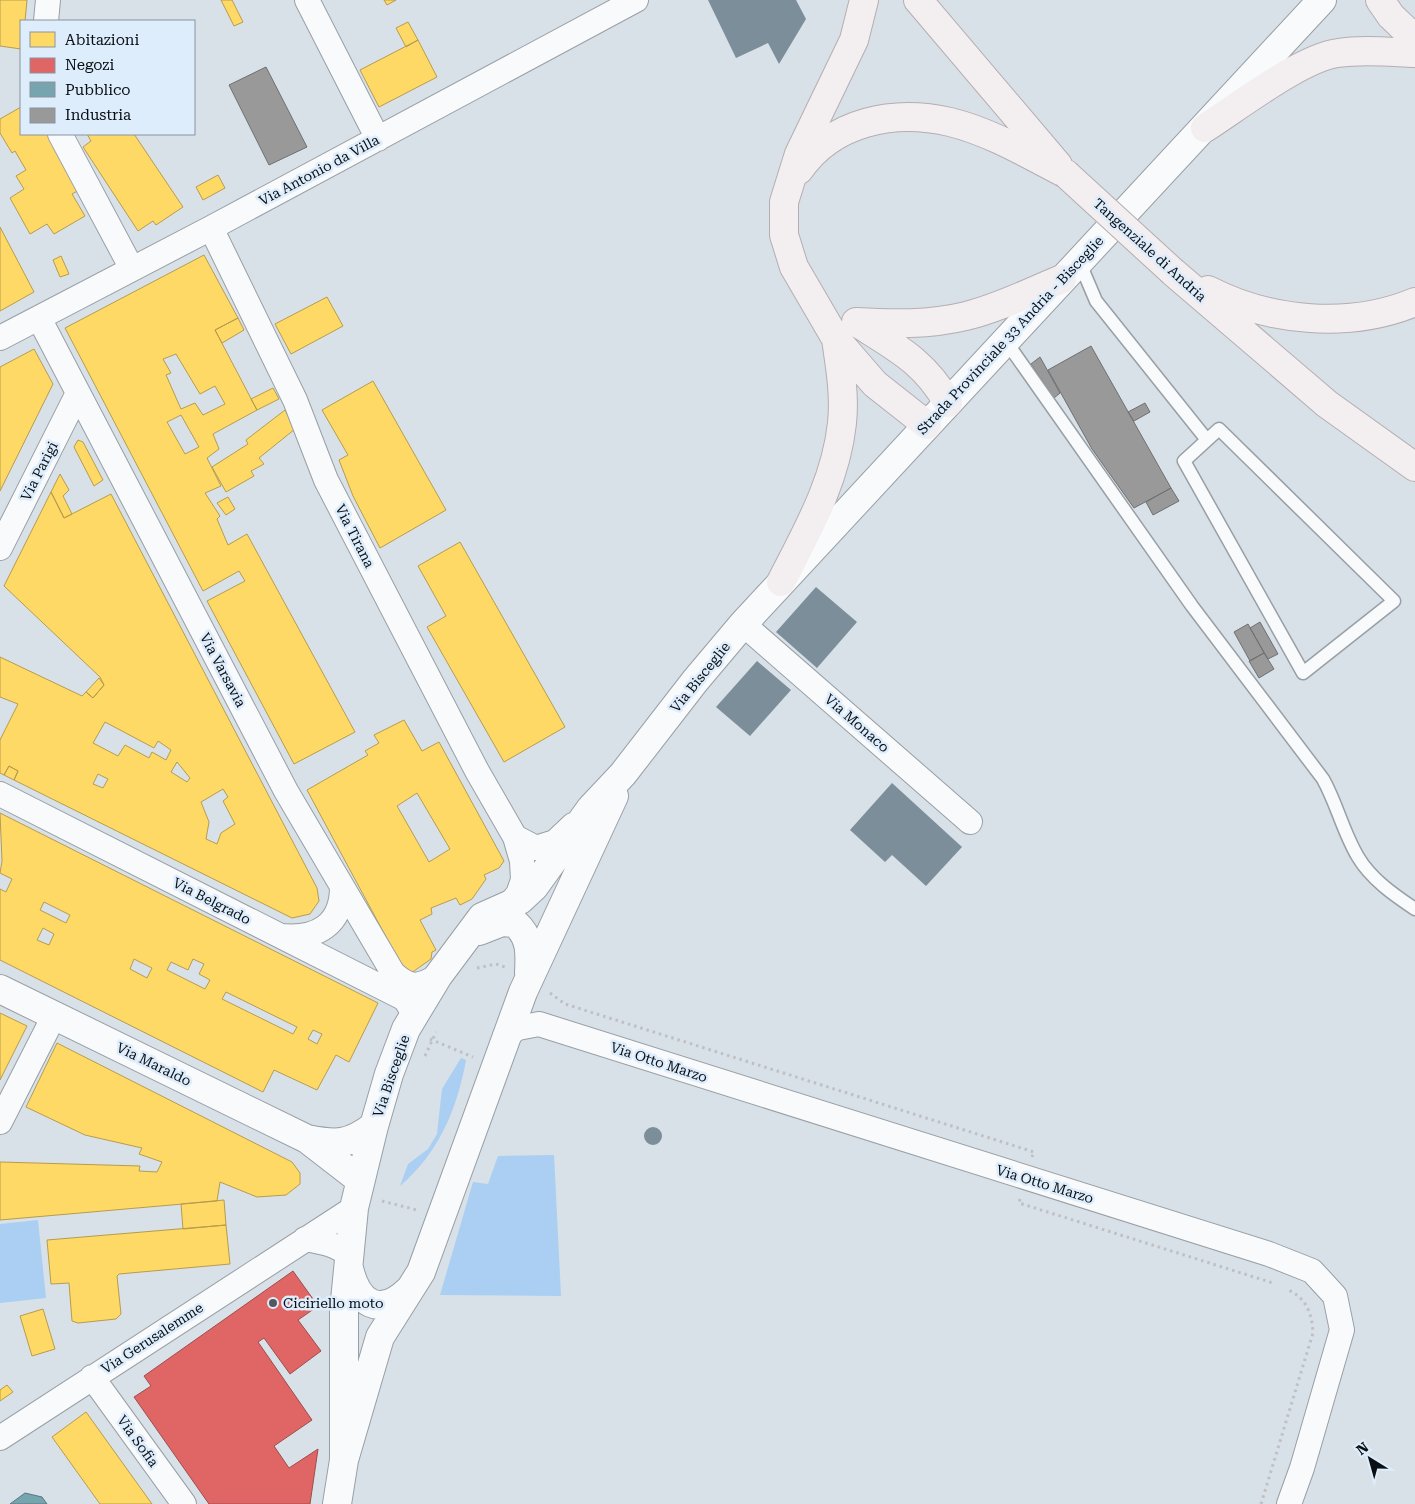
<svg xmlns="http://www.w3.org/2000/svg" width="1415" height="1504" font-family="'Roboto Serif',serif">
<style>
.green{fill:#aacff2}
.homes{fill:#ffd966;stroke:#b69c4d;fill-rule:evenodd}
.shops{fill:#e06666;stroke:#a04c4d}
.public{fill:#76a5af;stroke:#567880}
.industry{fill:#999;stroke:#6e7071}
.building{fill:#7c8e9a}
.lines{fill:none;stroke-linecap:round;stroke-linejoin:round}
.lane-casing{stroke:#989fa5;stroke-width:15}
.street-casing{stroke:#989fa5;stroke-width:26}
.secondary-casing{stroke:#989fa5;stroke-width:30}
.primary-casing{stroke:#b4aeb1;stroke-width:30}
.path{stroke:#bec0c3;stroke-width:3;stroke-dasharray:2.5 4;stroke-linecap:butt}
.lane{stroke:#f9fafc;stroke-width:12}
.street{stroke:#f9fafc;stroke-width:24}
.secondary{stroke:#f9fafc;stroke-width:28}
.primary{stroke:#f3eeef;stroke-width:28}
.primary-bridge-casing{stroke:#b4aeb1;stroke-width:30;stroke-linecap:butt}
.primary-bridge{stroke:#f3eeef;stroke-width:28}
.poi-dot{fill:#52585e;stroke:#deedfc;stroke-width:2}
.labels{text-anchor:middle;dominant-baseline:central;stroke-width:5;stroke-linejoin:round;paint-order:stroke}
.street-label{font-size:14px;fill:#0a0f14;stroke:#deedfc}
.poi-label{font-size:14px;fill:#0a0f14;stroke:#deedfc;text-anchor:start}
</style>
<rect width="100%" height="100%" fill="#d8e0e8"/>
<path class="green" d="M 461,1058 L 466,1060 C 457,1109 439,1153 400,1186 L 408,1164 L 428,1149 L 437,1134 L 442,1089 Z
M 554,1155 L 561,1296 L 440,1295 L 473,1182 L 488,1184 L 498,1156 Z
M 38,1220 L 46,1298 L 0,1303 L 0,1224 Z"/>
<path class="homes" d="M 0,0 L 27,0 L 25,21 L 21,21 L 21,49 L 0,46 Z
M 221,0 L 232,0 L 243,22 L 234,26 Z
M 384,0 L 396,0 L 387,5 Z
M 408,22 L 418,40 L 406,47 L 396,28 Z
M 418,40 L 437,77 L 379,107 L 360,70 Z
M 21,107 L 21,134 L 49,134 L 81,189 L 72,194 L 85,216 L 54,234 L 47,224 L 30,234 L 10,198 L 24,189 L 16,176 L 26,170 L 15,151 L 12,153 L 0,133 L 0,119 Z
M 87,134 L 134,134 L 183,207 L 156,225 L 153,221 L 138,231 L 83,147 L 91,141 Z
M 218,175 L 225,188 L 203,200 L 196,187 Z
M 0,227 L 34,292 L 0,311 Z
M 204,255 L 238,318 L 215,330 L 257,410 L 213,434 L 219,449 L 207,458 L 221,486 L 205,493 L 220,516 L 217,519 L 228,545 L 247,534 L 355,732 L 294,764 L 207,601 L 245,581 L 239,571 L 203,591 L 65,328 ZM 176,354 L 200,394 L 215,386 L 225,404 L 203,415 L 195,403 L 181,409 L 166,375 L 171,373 L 163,359 ZM 181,415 L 199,447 L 185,454 L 167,422 Z
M 61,256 L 69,274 L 60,277 L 53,260 Z
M 327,297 L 343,326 L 291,354 L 275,324 Z
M 238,318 L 244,330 L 222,343 L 215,330 Z
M 34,349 L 53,384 L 0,491 L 0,367 Z
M 373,381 L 446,510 L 380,548 L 353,496 L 339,460 L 348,455 L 322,410 Z
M 273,388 L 279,399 L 257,410 L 251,399 Z
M 285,410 L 295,429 L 259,458 L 264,464 L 251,471 L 254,476 L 226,492 L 212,467 L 248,444 L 246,440 Z
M 78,440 L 83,442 L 103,480 L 94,486 L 74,447 Z
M 60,474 L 69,490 L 63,496 L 72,514 L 64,518 L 51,492 Z
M 51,492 L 64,518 L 111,494 L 317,888 L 319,901 L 310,914 L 292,918 L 14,780 L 18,771 L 9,766 L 4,775 L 0,773 L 0,740 L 18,704 L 0,697 L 0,657 L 82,696 L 86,692 L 93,698 L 104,685 L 100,677 L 4,586 ZM 105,722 L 154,748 L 158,741 L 171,750 L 166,760 L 152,752 L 149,758 L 125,745 L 118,756 L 93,743 ZM 177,762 L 190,778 L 187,782 L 171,772 ZM 98,774 L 108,779 L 103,788 L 93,784 ZM 223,789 L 228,797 L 223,801 L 235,824 L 221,833 L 217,844 L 206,839 L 209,822 L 201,802 Z
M 228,497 L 235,509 L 226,515 L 217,503 Z
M 460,542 L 565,727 L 504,762 L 427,627 L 446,616 L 418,566 Z
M 99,678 L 104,685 L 93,698 L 86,692 Z
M 404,720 L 422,751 L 439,742 L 504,861 L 499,868 L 484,875 L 486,879 L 472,899 L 460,905 L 456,898 L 431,908 L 432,914 L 420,920 L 436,950 L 432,952 L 431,959 L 407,976 L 307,790 L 368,755 L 365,751 L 379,743 L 374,735 ZM 417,793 L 450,849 L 429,862 L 397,806 Z
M 9,766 L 18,771 L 14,780 L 4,775 Z
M 0,813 L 378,1003 L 349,1062 L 336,1055 L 317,1090 L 274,1070 L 263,1092 L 0,960 L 0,889 L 6,892 L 12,879 L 0,873 L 2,861 ZM 44,902 L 70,915 L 66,923 L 40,910 ZM 43,928 L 54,934 L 49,945 L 37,940 ZM 134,959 L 152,968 L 147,978 L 130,969 ZM 193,959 L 204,964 L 199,974 L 210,980 L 205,989 L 167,970 L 171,962 L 188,970 ZM 226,992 L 297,1027 L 293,1034 L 222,999 ZM 313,1030 L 322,1034 L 317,1044 L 308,1039 Z
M 0,1013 L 27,1026 L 0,1080 Z
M 57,1043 L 292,1162 L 300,1173 L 300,1184 L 286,1195 L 257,1197 L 220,1182 L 217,1201 L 0,1220 L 0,1162 L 140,1166 L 139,1171 L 157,1172 L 162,1162 L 139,1154 L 142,1148 L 85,1135 L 26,1107 Z
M 224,1200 L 226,1225 L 183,1229 L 181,1204 Z
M 226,1225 L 230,1264 L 119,1274 L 117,1276 L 121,1314 L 116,1319 L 78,1323 L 72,1321 L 69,1283 L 51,1284 L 47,1240 Z
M 43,1309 L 55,1349 L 32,1356 L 20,1316 Z
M 7,1385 L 13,1392 L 0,1401 L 0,1390 Z
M 86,1412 L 152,1504 L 100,1504 L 52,1437 Z"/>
<path class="shops" d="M 293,1271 L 318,1306 L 298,1320 L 321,1351 L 290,1374 L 264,1338 L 258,1342 L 312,1420 L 274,1446 L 289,1468 L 318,1449 L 310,1504 L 209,1504 L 134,1397 L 151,1386 L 144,1376 Z"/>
<path class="public" d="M 25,1493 L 42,1497 L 47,1504 L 10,1504 Z"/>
<path class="industry" d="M 266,67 L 307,147 L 269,165 L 229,85 Z
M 1091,346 L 1171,488 L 1134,508 L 1092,449 L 1048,370 Z
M 1040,357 L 1060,393 L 1054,398 L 1031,364 Z
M 1145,403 L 1150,412 L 1134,421 L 1128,412 Z
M 1171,488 L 1179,501 L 1153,515 L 1146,502 Z
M 1260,622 L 1278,654 L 1268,659 L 1250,628 Z
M 1248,624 L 1264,653 L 1250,661 L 1234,632 Z
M 1264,653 L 1274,669 L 1259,678 L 1249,661 Z"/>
<path class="building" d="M 708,0 L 796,0 L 806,19 L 779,64 L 768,43 L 736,58 Z
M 816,587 L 857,622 L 817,668 L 776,632 Z
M 757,661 L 791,690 L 750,736 L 716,707 Z
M 892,783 L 962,847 L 926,886 L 892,855 L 885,862 L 850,830 Z
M644 1136a9 9 0 1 1 18 0a9 9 0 1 1-18 0Z"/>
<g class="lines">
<defs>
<path id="lane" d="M 1079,261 L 1096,301 L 1207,440
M 1005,340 L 1192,606 L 1323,779 C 1337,804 1343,832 1358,857 C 1371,879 1394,895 1415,909
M 1219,429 L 1394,601 L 1303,673 L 1184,461 Z"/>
<path id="street" d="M 307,0 L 378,139
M 46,21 L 48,0
M 60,134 L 132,269
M 211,228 L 295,400 L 326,480 L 477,771 L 515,837 L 522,861 L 523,880 L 518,894 L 508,906
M 39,318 L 286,791 L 393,973 C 410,989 419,987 438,976
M 0,338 L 211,228 L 636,0
M 0,548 L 78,393
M 743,624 L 970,822
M 0,794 L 405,999 L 411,1009
M 515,837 L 536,848 L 555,842 L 573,825
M 282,936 C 317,939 342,925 342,887
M 505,1036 L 518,1028 L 539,1024 L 1269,1254 L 1312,1271 L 1335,1296 L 1342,1330 L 1302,1468 L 1289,1504
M 0,1122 L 54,1016
M 305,1239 C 322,1242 336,1244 350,1256
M 92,1377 L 184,1504
M 0,1438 L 354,1208"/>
<path id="secondary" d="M 479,931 L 502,922 L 515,923 C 531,937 530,953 529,973
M 0,989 L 307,1139 L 360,1180
M 307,1139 C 337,1145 349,1145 374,1126
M 349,1268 C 357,1303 379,1319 409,1290
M 344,1460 L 344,1311 L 354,1208 L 374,1126 L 389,1074 L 406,1029 L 438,976 L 482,917 L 520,900 L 534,887 L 591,808 L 623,774 L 695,681 L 743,624 L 1322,0
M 337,1504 L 344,1460 L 380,1337 L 421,1272 L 523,992 L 614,796"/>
<path id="primary" d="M 864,0 L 854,40 L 799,154 L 784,202 L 784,235 L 794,267 L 836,339 L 875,384 L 927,425
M 918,0 L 1058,165
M 1380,0 L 1391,16 L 1415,39
M 1205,128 C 1238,107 1301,58 1338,53 C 1363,49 1390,52 1415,53
M 799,170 C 833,121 894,109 950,122 C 991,132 1029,155 1066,174
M 1173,272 L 1327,404 L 1415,467
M 1208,290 C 1270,322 1350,329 1415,302
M 856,322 C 892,324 929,325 966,316 C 999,308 1030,292 1062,279
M 859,324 C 897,348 925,362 948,403
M 781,582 C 807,531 836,481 842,423 C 845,395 840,367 836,339"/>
</defs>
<use href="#lane" class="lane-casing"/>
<use href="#street" class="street-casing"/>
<use href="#secondary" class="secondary-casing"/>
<use href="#primary" class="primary-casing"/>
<path class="path" d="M 477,968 L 496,964 L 505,967
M 550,993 L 565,1004 L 1034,1152 L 1032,1157
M 430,1039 L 473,1057
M 425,1056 L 436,1032
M 1020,1199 L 1019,1203 L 1273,1283
M 382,1201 L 417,1210
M 1261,1504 L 1313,1333 C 1312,1313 1306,1297 1286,1289"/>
<use href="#lane" class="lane"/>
<use href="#street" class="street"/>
<use href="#secondary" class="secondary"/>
<use href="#primary" class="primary"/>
<defs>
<path id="primary-bridge" d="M 1066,174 L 1173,272"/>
</defs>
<use href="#primary-bridge" class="primary-bridge-casing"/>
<use href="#primary-bridge" class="primary-bridge"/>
</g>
<circle class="poi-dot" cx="273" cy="1303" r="5"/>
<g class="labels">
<g class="street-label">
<text transform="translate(319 170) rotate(-28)">Via Antonio da Villa</text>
<text transform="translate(1150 250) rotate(42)">Tangenziale di Andria</text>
<text transform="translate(1010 335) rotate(-47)">Strada Provinciale 33 Andria - Bisceglie</text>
<text transform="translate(39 471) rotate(-63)">Via Parigi</text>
<text transform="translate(355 536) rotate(63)">Via Tirana</text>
<text transform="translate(223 670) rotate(62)">Via Varsavia</text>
<text transform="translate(700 677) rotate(-51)">Via Bisceglie</text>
<text transform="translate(857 723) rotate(41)">Via Monaco</text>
<text transform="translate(212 901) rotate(27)">Via Belgrado</text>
<text transform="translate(659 1062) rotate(18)">Via Otto Marzo</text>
<text transform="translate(154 1064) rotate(26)">Via Maraldo</text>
<text transform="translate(391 1076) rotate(-71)">Via Bisceglie</text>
<text transform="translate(1045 1184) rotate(17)">Via Otto Marzo</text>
<text transform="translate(152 1338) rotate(-33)">Via Gerusalemme</text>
<text transform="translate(138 1441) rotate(54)">Via Sofia</text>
</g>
<g class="poi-label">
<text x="283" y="1303">Ciciriello moto</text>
</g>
</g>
<rect x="20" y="20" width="175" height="115" fill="#deedfc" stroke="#89949f"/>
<rect x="30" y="32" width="25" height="15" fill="#ffd966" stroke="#89949f"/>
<text x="65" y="45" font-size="15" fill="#0a0f14">Abitazioni</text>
<rect x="30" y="58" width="25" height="15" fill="#e06666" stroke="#89949f"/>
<text x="65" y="70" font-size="15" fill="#0a0f14">Negozi</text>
<rect x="30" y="82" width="25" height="15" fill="#76a5af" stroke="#89949f"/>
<text x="65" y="95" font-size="15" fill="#0a0f14">Pubblico</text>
<rect x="30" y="108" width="25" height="15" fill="#999999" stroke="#89949f"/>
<text x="65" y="120" font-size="15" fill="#0a0f14">Industria</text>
<g transform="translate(1370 1459) rotate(323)" stroke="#deedfc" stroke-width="4" paint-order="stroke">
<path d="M0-4L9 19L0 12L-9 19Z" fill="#0a0f14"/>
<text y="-8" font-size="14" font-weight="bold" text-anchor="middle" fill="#0a0f14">N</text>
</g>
</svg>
